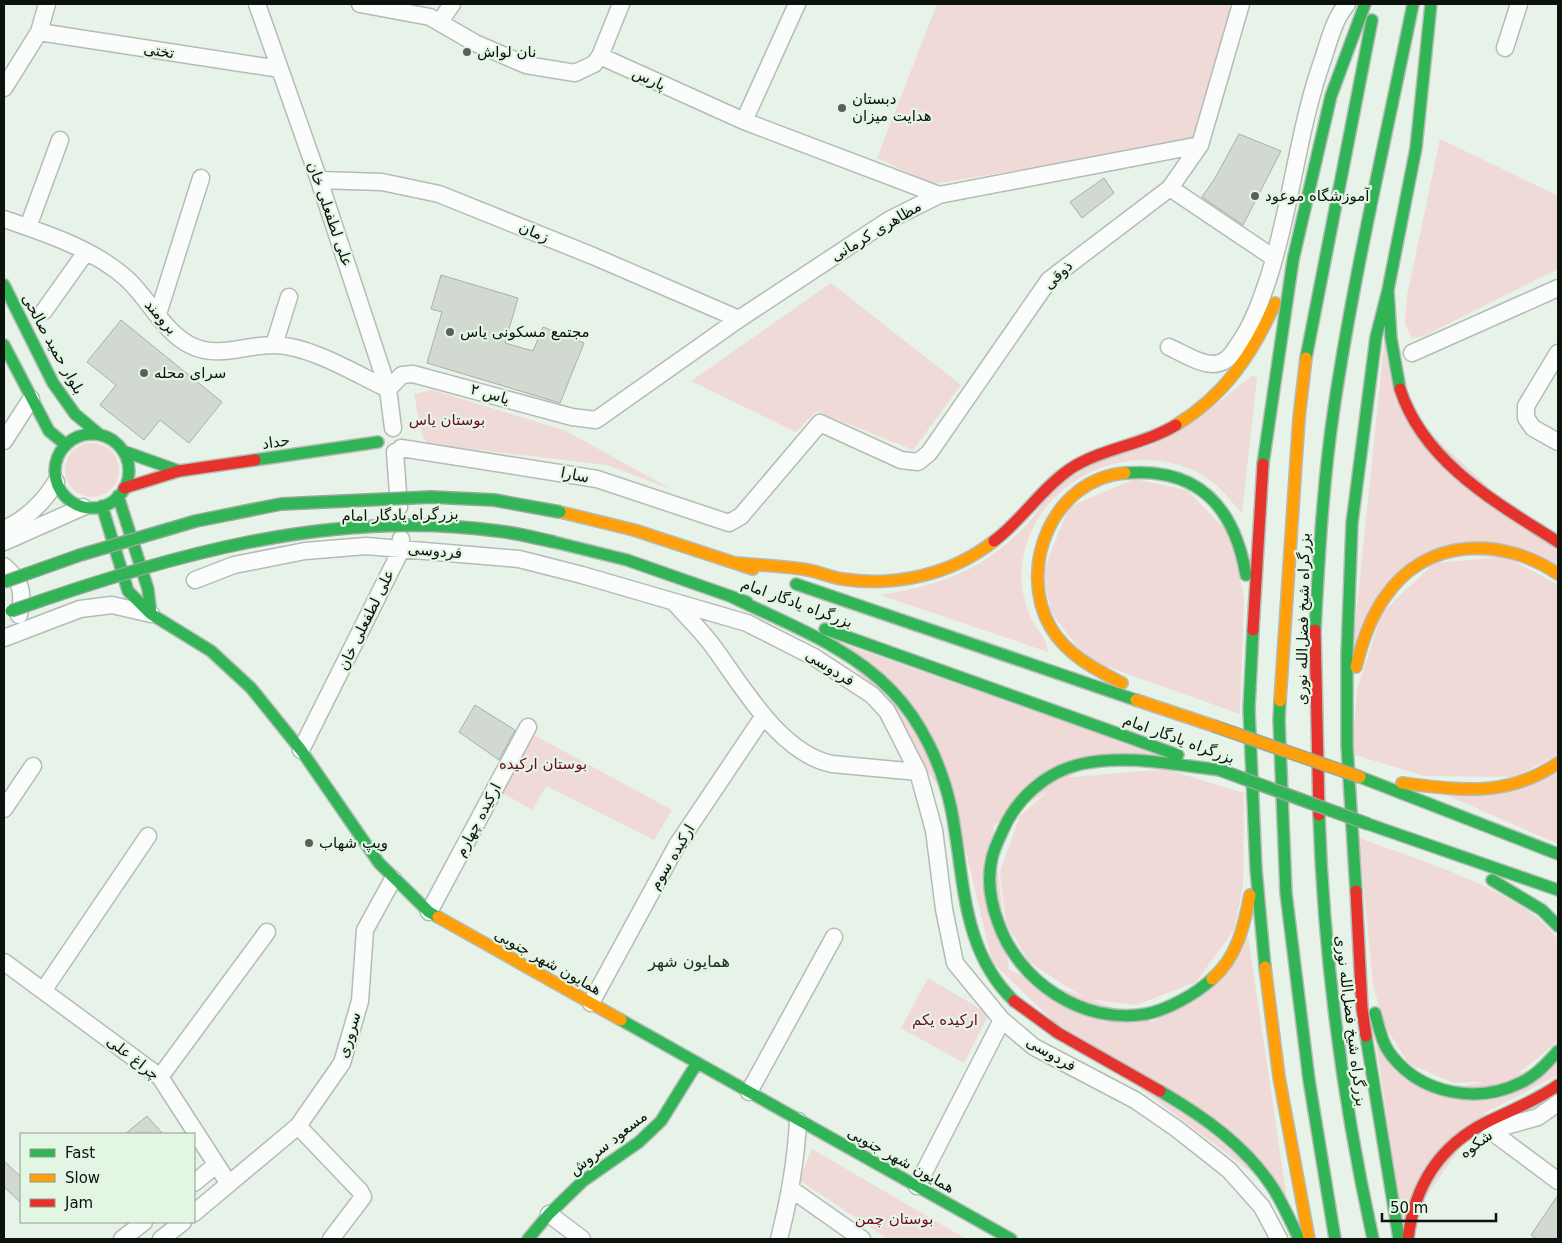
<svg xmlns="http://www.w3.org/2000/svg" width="1562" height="1243" font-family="'DejaVu Sans','Noto Naskh Arabic',sans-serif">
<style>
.green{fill:#f0dad8}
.building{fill:#d1d9d1;stroke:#a8b0a8}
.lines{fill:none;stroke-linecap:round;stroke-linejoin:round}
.street-casing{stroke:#b4bcb5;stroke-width:19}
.fast-casing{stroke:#b4bcb5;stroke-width:14}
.slow-casing{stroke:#b4bcb5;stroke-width:14}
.jam-casing{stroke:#b4bcb5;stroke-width:14}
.street{stroke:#fbfdfc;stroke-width:16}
.fast{stroke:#30b455;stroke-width:11}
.slow{stroke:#ff9f0a;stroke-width:11}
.jam{stroke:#e5322d;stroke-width:11}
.fast-bridge-casing{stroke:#96a998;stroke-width:14;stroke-linecap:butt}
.slow-bridge-casing{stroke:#96a998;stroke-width:14;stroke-linecap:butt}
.fast-bridge{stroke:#30b455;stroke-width:11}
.slow-bridge{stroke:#ff9f0a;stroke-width:11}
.poi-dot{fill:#596059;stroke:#e3f6e4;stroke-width:2}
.labels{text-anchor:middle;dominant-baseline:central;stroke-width:4.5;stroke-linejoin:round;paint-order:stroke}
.street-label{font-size:15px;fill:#0c120c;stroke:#e3f6e4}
.poi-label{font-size:15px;fill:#0c120c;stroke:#e3f6e4;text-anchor:start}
.park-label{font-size:15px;fill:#730525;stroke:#e3f6e4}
.neighbourhood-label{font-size:16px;fill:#212f22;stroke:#e3f6e4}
</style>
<rect width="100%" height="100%" fill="#e7f2e8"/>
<path class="green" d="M 937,4 L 1236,4 L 1195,142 L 932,184 L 877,158 Z
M 1440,139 L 1558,196 L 1558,269 L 1424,336 L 1412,338 L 1405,324 L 1407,296 Z
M 831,283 L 961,385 L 913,450 L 816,411 L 796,432 L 691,381 Z
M 1385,335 L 1396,402 L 1558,551 L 1558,565 L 1428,551 L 1352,655 Z
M 1253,375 L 1257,379 L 1242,513 C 1229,499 1218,484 1201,474 C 1131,436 1036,479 1023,559 C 1019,579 1023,603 1033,622 C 1039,632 1048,640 1048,652 L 880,595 C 943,584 979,572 1025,527 C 1034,518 1040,506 1048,496 C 1057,485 1070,478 1081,471 C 1103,457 1132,453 1156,443 C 1193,427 1221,399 1253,375 Z
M 433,390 L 566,431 L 673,490 L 607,465 L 428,444 L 422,436 L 414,394 Z
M65 470a27 27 0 1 1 54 0a27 27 0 1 1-54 0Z
M 1134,479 L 1187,490 L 1230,534 L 1244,596 L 1240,714 L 1105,666 L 1082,653 L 1051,612 L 1043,572 L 1069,507 Z
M 1507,557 L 1558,585 L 1558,755 L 1514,777 L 1424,776 L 1352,754 L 1357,690 L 1382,613 L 1434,563 Z
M 835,641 L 1172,759 L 1107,753 L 993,826 L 1009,970 L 1153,1022 L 1248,936 L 1287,1199 L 1057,1025 L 992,962 L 957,813 Z
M 534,735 L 672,810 L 654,840 L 546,786 L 532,810 L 501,792 Z
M 1165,769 L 1244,793 L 1243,887 L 1234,930 L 1196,982 L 1136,1005 L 1086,999 L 1029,962 L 1006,923 L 1000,872 L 1020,816 L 1063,778 Z
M 1558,773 L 1558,844 L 1442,793 Z
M 1359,838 C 1413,858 1527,892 1558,940 L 1558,1041 L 1510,1080 L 1454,1083 L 1409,1064 L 1384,1025 L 1373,984 Z
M 928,978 L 989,1014 L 964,1063 L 901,1028 Z
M 1375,1035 L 1433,1094 L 1558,1063 L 1558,1075 L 1485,1113 L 1403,1229 Z
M 812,1149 L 966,1239 L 888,1239 L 799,1180 Z"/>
<path class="building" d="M 1239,134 L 1281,151 L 1243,225 L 1202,197 L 1215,178 Z
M 1104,178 L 1114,193 L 1082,218 L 1070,202 Z
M 441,275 L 518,298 L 505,343 L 533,351 L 543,327 L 584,343 L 560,403 L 427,363 L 442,312 L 431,309 Z
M 121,320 L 222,402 L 189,443 L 160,420 L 144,440 L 100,405 L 116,385 L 87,362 Z
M 475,705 L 515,730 L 499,760 L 459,732 Z
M 147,1116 L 163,1134 L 125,1134 Z
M 4,1161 L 21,1177 L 21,1203 L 4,1187 Z
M 1558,1195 L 1558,1239 L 1537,1239 L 1531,1235 Z"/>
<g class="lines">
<defs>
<path id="street" d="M 257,4 L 319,180 L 388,389 L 393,428
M 360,4 L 430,17 L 475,43 L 526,65 L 575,73 L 594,64 L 600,56 L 621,4
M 440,22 L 452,4
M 39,32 L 280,69
M 1505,48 L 1519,4
M 600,56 L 744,121 L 939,195
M 4,88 L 39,32 L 47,4
M 744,121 L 797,4
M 319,180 L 382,182 L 439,194 L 593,256 L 739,319
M 1170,188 L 1274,258
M 4,219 C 45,233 94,249 127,279 C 149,299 164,333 192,346 C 220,359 247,344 275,345 C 311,346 356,374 388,389
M 28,227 L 60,140
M 44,311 L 86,252
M 158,314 L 201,178
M 274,345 L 289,297
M 1169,347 C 1183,353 1205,368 1219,363 C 1228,361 1233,353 1238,345 C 1253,324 1262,298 1270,273 C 1292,203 1298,129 1323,59 C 1329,41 1334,19 1347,4
M 1412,353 L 1558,288
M 1558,353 L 1526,406 L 1526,418 L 1533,428 L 1558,442
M 388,389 L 402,375 L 413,374 L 572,417 L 596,420 L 739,319 L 889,220 L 939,195 L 1200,145
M 4,441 L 31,399
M 401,448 L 597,479 L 729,523 L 741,516 L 820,423 L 901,460 L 918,462 L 929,453 L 1049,280 L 1170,188 L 1200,145 L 1241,4
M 395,452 L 399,507
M 4,529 C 27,519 43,503 56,482
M 4,542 L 83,507
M 4,566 C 22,582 24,592 19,615
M 195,580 L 234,565 L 305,551 L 366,546 L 519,559 L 582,575 L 747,623 L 814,657 L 872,695 L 887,711 L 918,772 L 934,830 L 944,909 L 955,963 L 1002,1020 L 1034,1047 L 1135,1100 L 1177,1129 L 1229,1170 L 1262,1207 L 1279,1239
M 674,602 C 686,616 701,630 712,645 C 742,685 779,753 832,764 L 918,772
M 4,638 L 80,609 L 112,605 L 151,614
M 301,750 L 402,548 L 401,539
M 4,809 L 33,766
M 429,912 L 528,727
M 4,962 L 160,1077 L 229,1184
M 43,991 L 148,836
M 591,1003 L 677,845 L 763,717
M 160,1077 L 267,932
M 749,1092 L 834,937
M 298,1126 L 360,1191 L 363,1197 L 331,1239
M 1499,1128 L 1538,1117 L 1558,1103
M 1491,1131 L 1558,1181
M 194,1183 L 216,1165
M 917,1186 L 1002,1020
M 791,1189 L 862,1239
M 194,1213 L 298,1126 L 342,1063 L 360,1001 L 365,930 L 393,879
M 549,1214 L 582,1239
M 122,1239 L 144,1222
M 161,1239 L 183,1222
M 779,1239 C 789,1200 796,1162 798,1121"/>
<path id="fast" d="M 4,285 L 53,383 L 75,414 L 100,435
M 4,345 L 49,431 L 66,445
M 1306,358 L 1372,20
M 1400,389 L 1391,338 L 1388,290 L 1416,148 L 1431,4
M55 471a37 37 0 1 1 74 0a37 37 0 1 1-74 0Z
M 123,451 L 179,471
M 255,460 L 378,442
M 1263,464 L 1293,260 L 1331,96 L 1365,4
M 1125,473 C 1198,467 1234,506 1246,575
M 102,506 L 128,591 L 151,614 L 148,589 L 118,496
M 554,542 L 627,560 L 747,602
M 796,584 L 1136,700
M 730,596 C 785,623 849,646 892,691 C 922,722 942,766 951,808 C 965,877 960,949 1014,1001
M 151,614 L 211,651 L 251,688 L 301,750 L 379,863 L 429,912 L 438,917
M 825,629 L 1178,755
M 1253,630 L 1249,709 L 1256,869 L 1265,967
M 1315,630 C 1319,556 1323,482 1334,408 C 1354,273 1386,138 1413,4
M 1280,701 L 1279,720 L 1286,893 L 1309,1080 L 1335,1239
M 1360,777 L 1558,854
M 1319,815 C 1324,959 1342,1098 1373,1239
M 1368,824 L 1558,890
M 1492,880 L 1542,910 L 1558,926
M 1356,891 L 1347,745 L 1347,654 L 1352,523 L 1376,337 L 1388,290
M 1212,979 C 1196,994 1167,1010 1146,1014 C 1082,1025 1018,981 998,922 C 991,903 987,879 992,858 C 994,849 999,839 1003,830 C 1017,798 1046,772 1081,764 C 1126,754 1175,765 1220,770
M 1375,1013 C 1379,1027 1382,1044 1392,1056 C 1422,1094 1477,1104 1520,1083 C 1536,1076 1547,1063 1558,1051
M 621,1020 L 1011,1239
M 1366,1036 L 1399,1239
M 1160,1091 C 1203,1116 1246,1146 1273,1188 C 1283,1204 1291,1222 1299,1239
M 528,1239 L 549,1214 L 583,1181 L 639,1142 L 661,1121 L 697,1063"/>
<path id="slow" d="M 1176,425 C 1224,396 1253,354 1275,303
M 560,512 L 634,530 L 753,569
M 735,563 C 759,565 784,566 808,570 C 819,572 830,577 842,579 C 895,587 951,575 994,541
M 1356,667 C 1362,642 1370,618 1385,597 C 1426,537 1502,536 1558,574
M 1122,683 C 1095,669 1067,655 1051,628 C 1016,568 1053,479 1125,473
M 1136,700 L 1214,726
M 1280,701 L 1299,418 L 1306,358
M 1402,783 C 1460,790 1507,798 1558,763
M 438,917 L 621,1020
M 1265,967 L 1279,1077 L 1309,1239
M 1212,979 C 1237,957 1244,927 1250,895"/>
<path id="jam" d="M 1400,389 C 1424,463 1497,503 1558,542
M 124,488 L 179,471 L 255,460
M 994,541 C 1022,520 1041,489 1070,469 C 1102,448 1143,445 1176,425
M 1253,630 L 1263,464
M 1315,630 L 1319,815
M 1356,891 L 1362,1008 L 1366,1036
M 1014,1001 L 1058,1033 L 1160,1091
M 1408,1239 C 1414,1187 1439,1146 1487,1122 C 1511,1110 1536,1101 1558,1085"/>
</defs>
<use href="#street" class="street-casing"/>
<use href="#fast" class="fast-casing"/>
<use href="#slow" class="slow-casing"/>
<use href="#jam" class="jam-casing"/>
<use href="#street" class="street"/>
<use href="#fast" class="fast"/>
<use href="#slow" class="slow"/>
<use href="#jam" class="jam"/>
<defs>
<path id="fast-bridge" d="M 4,582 L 80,555 L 196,521 L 281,504 L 431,497 L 494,500 L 560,512
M 11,611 C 167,556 331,508 498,531 C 517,533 536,538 554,542
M 1220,770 L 1368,824"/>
<path id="slow-bridge" d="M 1214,726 L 1360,777"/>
</defs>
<use href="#fast-bridge" class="fast-bridge-casing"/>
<use href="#slow-bridge" class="slow-bridge-casing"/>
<use href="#fast-bridge" class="fast-bridge"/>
<use href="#slow-bridge" class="slow-bridge"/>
</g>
<g class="poi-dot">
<circle cx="467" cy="52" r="5"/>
<circle cx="842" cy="108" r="5"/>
<circle cx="1255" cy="196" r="5"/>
<circle cx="450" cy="332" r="5"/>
<circle cx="144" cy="373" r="5"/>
<circle cx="309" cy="843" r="5"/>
</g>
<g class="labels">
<g class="street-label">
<text transform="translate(159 51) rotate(9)">تختی</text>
<text transform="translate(649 79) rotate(25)">پارس</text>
<text transform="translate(330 214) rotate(71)">علی لطفعلی خان</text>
<text transform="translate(876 231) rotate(-31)">مظاهری کرمانی</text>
<text transform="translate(534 232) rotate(22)">زمان</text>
<text transform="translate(1058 275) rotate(-44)">ذوقی</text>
<text transform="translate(161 317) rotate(49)">برومند</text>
<text transform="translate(53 344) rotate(61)">بلوار حمید صالحی</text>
<text transform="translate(490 394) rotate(16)">یاس ۲</text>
<text transform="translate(276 442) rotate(-8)">حداد</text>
<text transform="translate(575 475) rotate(11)">سارا</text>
<text transform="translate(400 515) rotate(-1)">بزرگراه یادگار امام</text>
<text transform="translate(435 551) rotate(5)">فردوسی</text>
<text transform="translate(797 603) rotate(20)">بزرگراه یادگار امام</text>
<text transform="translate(1303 619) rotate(-89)">بزرگراه شیخ فضل‌الله نوری</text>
<text transform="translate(366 620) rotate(-64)">علی لطفعلی خان</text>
<text transform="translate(830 668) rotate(32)">فردوسی</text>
<text transform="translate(1179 739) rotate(20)">بزرگراه یادگار امام</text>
<text transform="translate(478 820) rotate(-62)">ارکیده چهارم</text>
<text transform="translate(672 857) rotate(-59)">ارکیده سوم</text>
<text transform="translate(548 962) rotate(29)">همایون‌ شهر جنوبی</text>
<text transform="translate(1351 1021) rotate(83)">بزرگراه شیخ فضل‌الله نوری</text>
<text transform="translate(349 1035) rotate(-73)">سروری</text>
<text transform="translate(1051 1054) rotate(30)">فردوسی</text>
<text transform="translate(133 1058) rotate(38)">چراغ‌ علی</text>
<text transform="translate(608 1143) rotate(-38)">مسعود سروش</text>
<text transform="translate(1476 1144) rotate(-36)">شکوه</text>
<text transform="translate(901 1160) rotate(29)">همایون‌ شهر جنوبی</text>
</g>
<g class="poi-label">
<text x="477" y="52">نان لواش</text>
<text x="852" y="99">دبستان<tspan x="852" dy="17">هدایت میزان</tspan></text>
<text x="1265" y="196">آموزشگاه موعود</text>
<text x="460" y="332">مجتمع مسکونی یاس</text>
<text x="154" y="373">سرای محله</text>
<text x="319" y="843">ویپ شهاب</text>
</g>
<g class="park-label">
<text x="447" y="420">بوستان یاس</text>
<text x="543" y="764">بوستان ارکیده</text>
<text x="945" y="1020">ارکیده یکم</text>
<text x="894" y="1219">بوستان چمن</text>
</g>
<g class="neighbourhood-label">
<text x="689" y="961">همایون شهر</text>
</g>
</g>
<rect width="1562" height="1243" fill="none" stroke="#0c120c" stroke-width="10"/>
<rect x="20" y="1133" width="175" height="90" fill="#e3f6e4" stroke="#8d9b8e"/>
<rect x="30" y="1149" width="25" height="8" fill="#30b455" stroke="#8d9b8e"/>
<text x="65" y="1158" font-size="15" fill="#0c120c">Fast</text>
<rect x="30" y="1174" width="25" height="8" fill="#ff9f0a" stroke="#8d9b8e"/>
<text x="65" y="1183" font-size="15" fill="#0c120c">Slow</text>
<rect x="30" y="1199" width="25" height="8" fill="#e5322d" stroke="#8d9b8e"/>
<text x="65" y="1208" font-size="15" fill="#0c120c">Jam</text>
<path d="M1382 1213v8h114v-8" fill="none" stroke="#0c120c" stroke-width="2.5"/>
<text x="1390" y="1213" font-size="15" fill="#0c120c" stroke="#e3f6e4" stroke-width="4" paint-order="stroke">50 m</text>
</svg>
